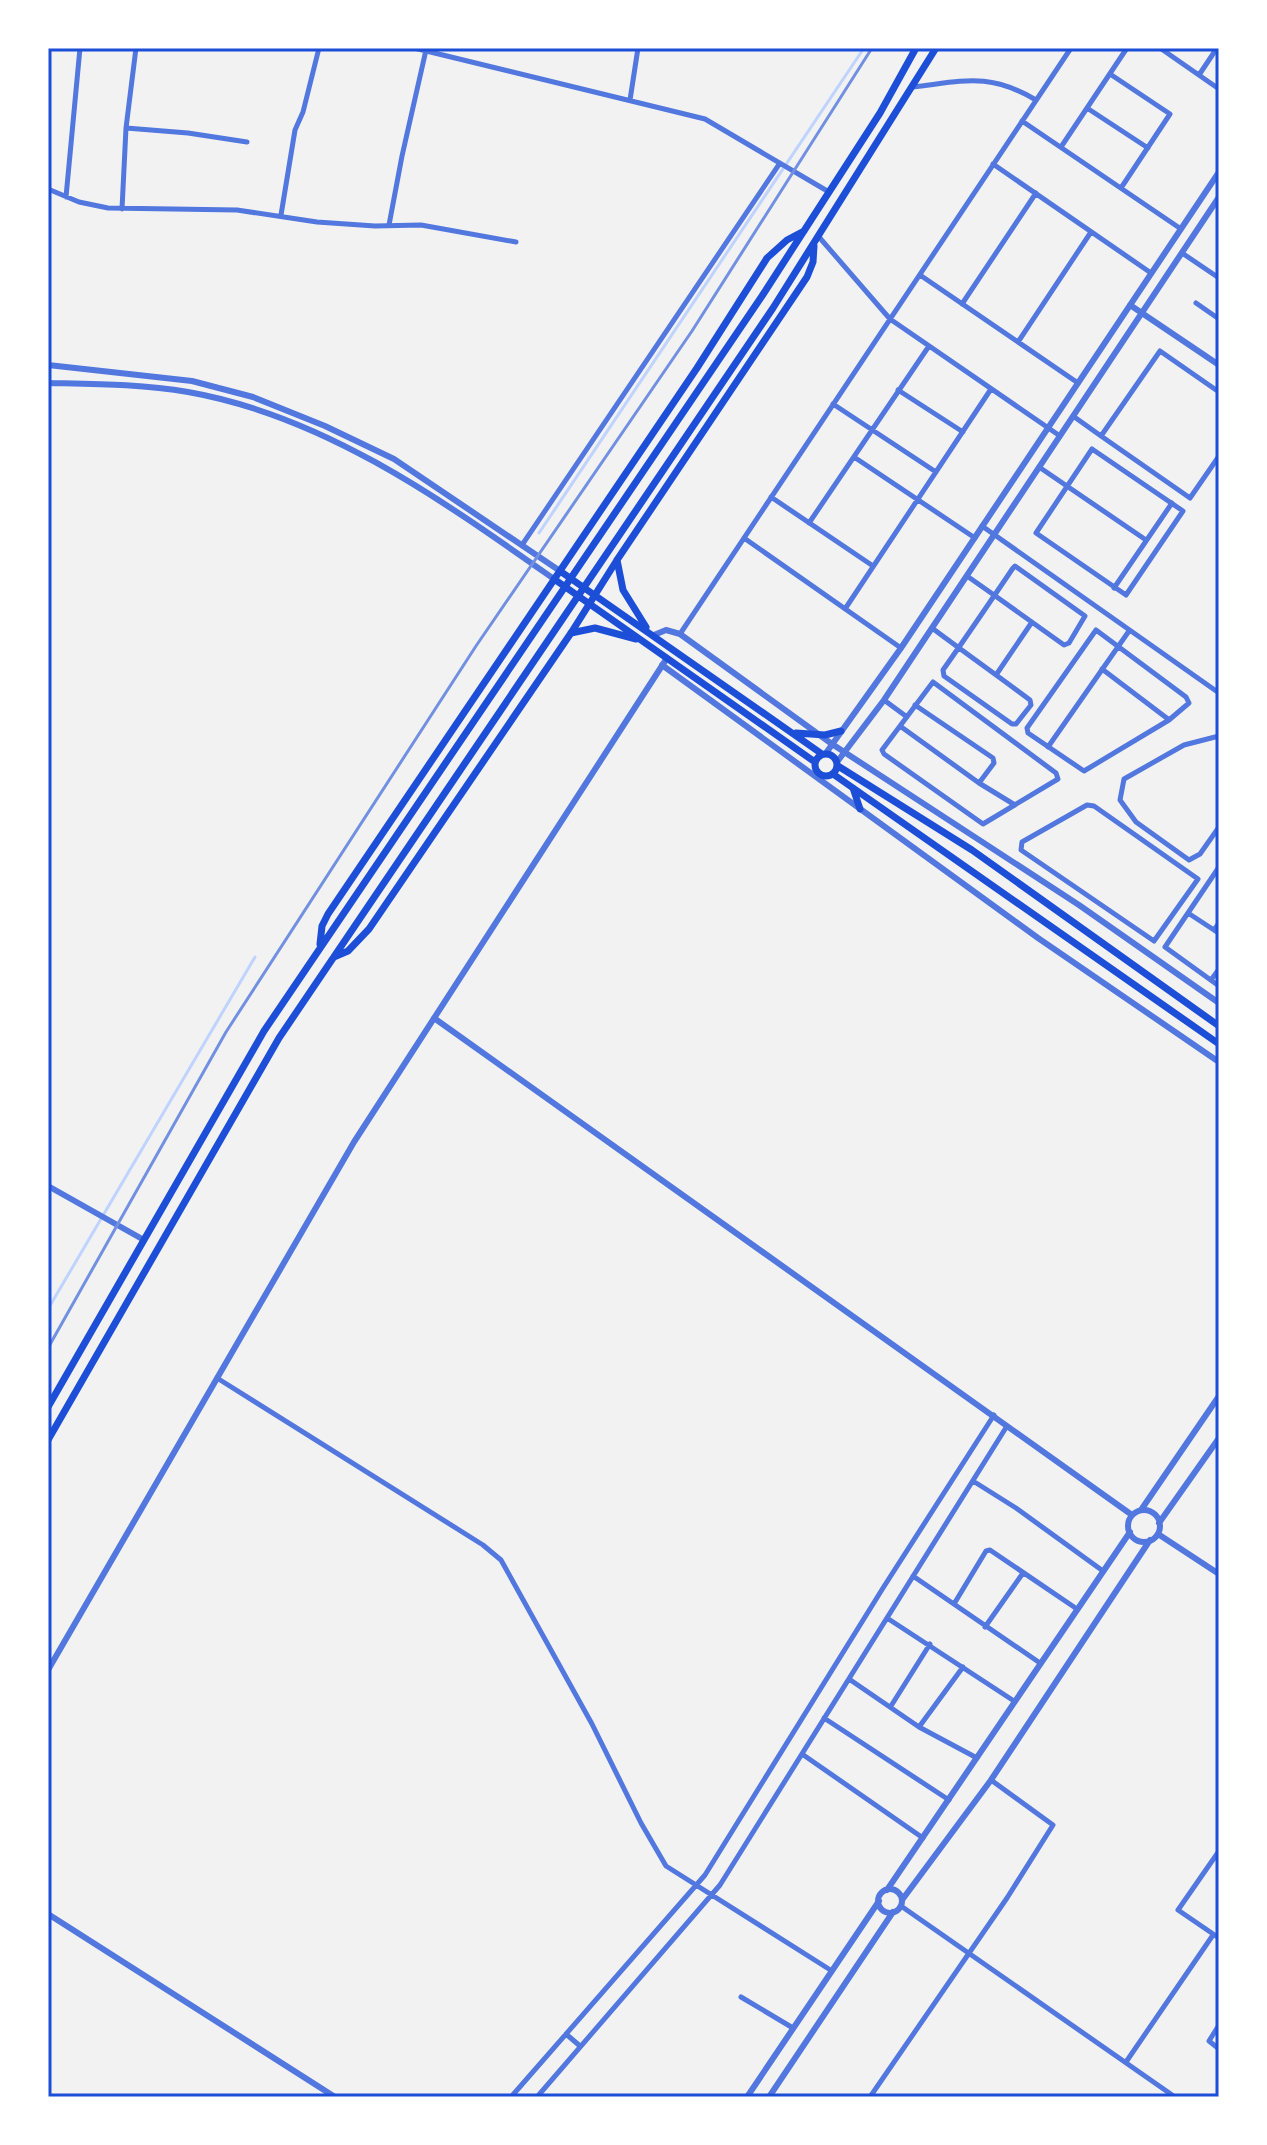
<svg xmlns="http://www.w3.org/2000/svg" width="1267" height="2145" font-family="Figtree,sans-serif">
<style>
.lines{fill:none;stroke-linecap:round;stroke-linejoin:round}
.stream{stroke:#bfd3fe;stroke-width:3}
.minor{stroke:#5277de;stroke-width:5}
.tertiary{stroke:#5277de;stroke-width:6}
.secondary{stroke:#1d4ed8;stroke-width:7}
.rail{stroke:#7290e2;stroke-width:3}
.neatline{fill:none;stroke:#1d4ed8;stroke-width:3}
</style>
<rect width="100%" height="100%" fill="#f2f2f2"/>
<g class="lines">
<path class="stream" d="M 539,533 L 864,48
M 48,1309 L 255,957"/>
<path class="minor" d="M 414,48 L 705,119 L 829,192
M 1160,48 L 1219,89
M 1110,74 L 1170,114 L 1121,188
M 1199,75 L 1217,48
M 913,87 C 964,81 989,72 1036,100
M 630,100 L 638,48
M 1087,108 L 1148,148
M 1022,121 L 1181,229
M 126,128 L 188,133 L 247,142
M 1061,147 L 1127,48
M 993,164 L 1151,273
M 48,189 L 79,202 L 108,208 L 237,210 L 317,222 L 375,226 L 421,225 L 516,242
M 66,197 L 80,48
M 122,209 L 126,128 L 136,48
M 281,215 L 295,130 L 303,112 L 319,48
M 389,225 L 402,156 L 426,50
M 819,237 L 890,319 L 1060,436
M 1182,253 L 1219,278
M 920,275 L 1078,383
M 1196,303 L 1219,319
M 962,304 L 1036,193
M 1018,342 L 1091,232
M 898,390 L 963,432
M 1219,392 L 1160,351 L 1101,436 L 1190,498 L 1219,456
M 833,404 L 936,472
M 1073,416 L 1101,436
M 1092,449 L 1183,511 L 1126,595 L 1036,533 Z
M 854,457 L 975,538
M 1039,467 L 1146,540
M 771,497 L 873,566
M 809,523 L 929,346
M 982,526 L 1219,693
M 744,538 L 901,648
M 522,545 L 780,163
M 1114,588 L 1172,503
M 845,609 L 991,389
M 932,628 C 964,652 998,676 1030,700 L 1031,705 L 1016,724 L 1012,724 L 944,676 L 943,670 C 967,636 990,602 1013,568 L 1015,566 L 1085,616 L 1069,643 L 1064,645 L 994,595 L 967,576
M 1096,630 L 1186,697 L 1189,703 L 1169,720 L 1084,771 L 1028,733 L 1027,728 Z
M 680,634 L 1071,48
M 1102,669 L 1168,719
M 996,675 L 1032,622
M 933,682 L 1056,773 L 1058,779 L 983,824 L 884,754 L 882,750 Z
M 884,700 L 907,717
M 900,726 L 979,783 L 994,763 L 993,758 L 915,705
M 1219,736 L 1184,745 L 1124,779 L 1120,800 L 1136,822 L 1189,860 L 1200,854 L 1219,827
M 1048,747 L 1129,631
M 979,783 L 1015,805
M 1087,805 L 1094,806 L 1198,879 L 1154,941 L 1021,850 L 1022,842 Z
M 1219,867 L 1165,947 L 1219,986
M 1188,913 L 1214,930
M 1219,923 L 1214,930 L 1219,933
M 1211,980 L 1219,969
M 217,1378 L 483,1545 L 501,1560 L 592,1724 L 641,1823 L 666,1866 L 832,1971
M 973,1481 L 1016,1508 L 1103,1571
M 913,1576 L 1040,1663
M 954,1604 L 986,1551 L 990,1550 L 1077,1609
M 887,1618 L 1014,1701
M 985,1627 L 1023,1573
M 849,1679 L 919,1727 L 977,1758
M 891,1706 L 930,1644
M 824,1718 L 949,1800
M 919,1727 L 963,1667
M 802,1754 L 923,1838
M 1219,1851 L 1178,1910 L 1219,1938
M 901,1906 L 1175,2097
M 741,1997 L 793,2028
M 1219,2025 L 1209,2041 L 1219,2049
M 566,2034 L 580,2046
M 1126,2062 L 1213,1935
M 511,2097 L 705,1875 L 883,1588 L 994,1415
M 537,2097 L 720,1885 L 1007,1426
M 870,2097 L 1007,1898 L 1053,1825 L 991,1780"/>
<path class="tertiary" d="M 1130,305 L 1219,365
M 48,365 L 192,381 L 253,397 L 325,426 L 394,459 L 560,571
M 48,383 C 95,384 142,384 188,392 C 325,416 443,501 554,579
M 654,635 L 666,630 L 680,634 L 832,744 L 1079,905 L 1219,1003
M 662,665 L 1038,938 L 1219,1062
M 826,753 L 901,648 L 1219,172
M 837,762 L 884,700 L 1219,197
M 434,1018 L 1132,1515
M 48,1186 L 144,1240
M 1141,1510 L 1219,1396
M1128 1526a16 16 0 1 1 32 0a16 16 0 1 1-32 0Z
M 1159,1523 L 1219,1438
M 1158,1534 L 1219,1574
M 48,1670 L 354,1142 L 667,658
M878 1901a12 12 0 1 1 24 0a12 12 0 1 1-24 0Z
M 887,1890 L 1130,1532
M 902,1900 L 991,1780 L 1150,1540
M 48,1914 L 335,2097
M 747,2097 L 879,1901
M 769,2097 L 893,1912"/>
<path class="secondary" d="M 617,560 L 623,590 L 646,627
M 560,571 L 822,754
M 554,579 L 815,762
M 571,633 L 595,628 L 636,639
M 796,733 L 825,735 L 841,731
M815 765a11 11 0 1 1 22 0a11 11 0 1 1-22 0Z
M 838,766 L 972,850 L 1219,1026
M 833,774 L 1219,1044
M 853,788 L 860,809
M 320,944 L 322,926 L 328,914 L 697,368 L 767,258 L 787,240 L 804,231
M 334,957 L 348,951 L 369,929 L 571,633 L 617,560 L 807,277 L 813,262 L 814,246
M 48,1407 L 264,1031 L 762,296 L 880,113 L 916,48
M 48,1440 L 279,1038 L 773,308 L 936,48"/>
<path class="rail" d="M 48,1348 L 226,1032 L 476,646 L 692,331 L 872,48"/>
</g>
<rect width="1267" height="2145" fill="none" stroke="#ffffff" stroke-width="100"/>
<rect x="50" y="50" width="1167" height="2045" class="neatline"/>
</svg>
